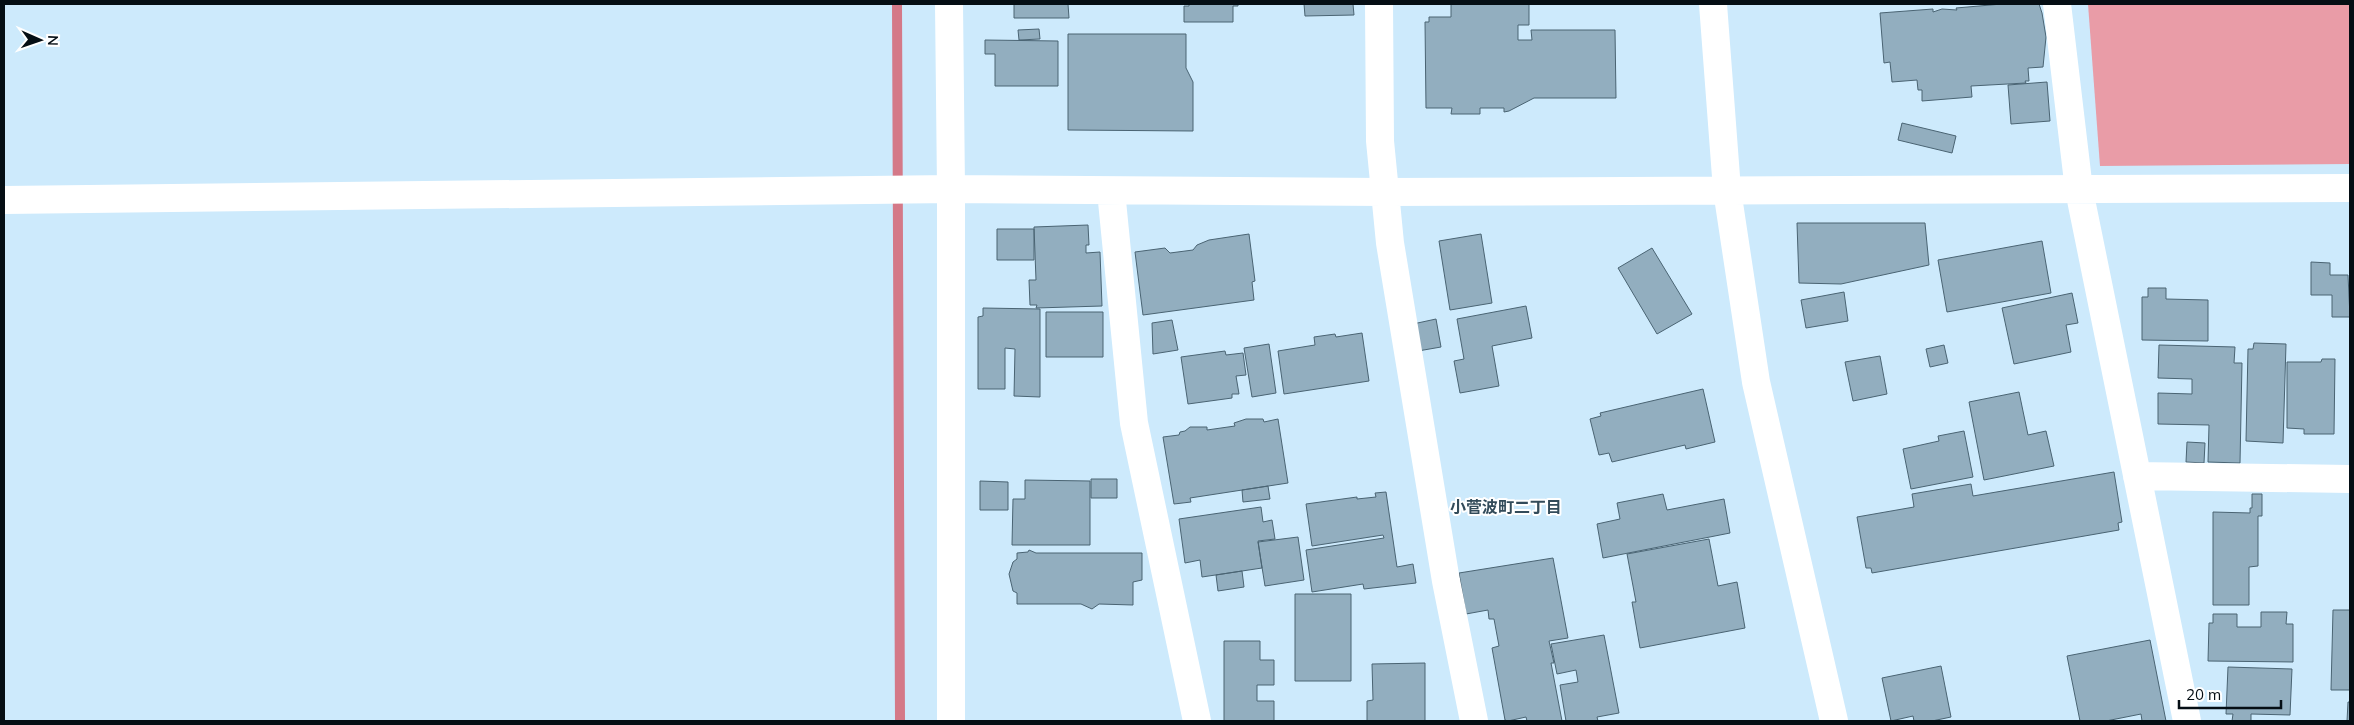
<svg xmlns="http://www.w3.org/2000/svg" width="2354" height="725" font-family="Mulish,'Noto Sans JP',sans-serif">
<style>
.green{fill:#e99ca7}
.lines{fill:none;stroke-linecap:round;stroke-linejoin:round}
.stream{stroke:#d47988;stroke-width:10}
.building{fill:#92aebf;stroke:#4a6473}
.minor{stroke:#fff;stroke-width:28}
.labels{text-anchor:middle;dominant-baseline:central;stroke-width:4;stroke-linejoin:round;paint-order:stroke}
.neighbourhood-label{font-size:16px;font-weight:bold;fill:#324b5a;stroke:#fff}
</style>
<rect width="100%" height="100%" fill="#cdeafc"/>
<path class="green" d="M 2088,4 L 2350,4 L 2350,164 L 2100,166 Z"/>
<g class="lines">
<path class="stream" d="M 897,4 L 900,721"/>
</g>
<path class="building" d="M 1014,4 L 1068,4 L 1069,18 L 1014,18 Z
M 1189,4 L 1238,4 L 1238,6 L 1233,6 L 1233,22 L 1184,22 L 1184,6 L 1189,6 Z
M 1304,4 L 1353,4 L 1354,15 L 1305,16 Z
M 1451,4 L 1529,4 L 1529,25 L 1518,25 L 1518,40 L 1532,40 L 1531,30 L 1615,30 L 1616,98 L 1534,98 L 1509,111 L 1504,112 L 1504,108 L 1480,108 L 1480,114 L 1451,114 L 1452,108 L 1426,108 L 1425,22 L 1429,22 L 1429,17 L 1451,17 Z
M 2002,4 L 2039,4 L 2042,13 L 2046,37 L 2043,67 L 2028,68 L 2029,81 L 2025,81 L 2026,83 L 1971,86 L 1972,97 L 1922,101 L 1922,90 L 1918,90 L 1917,80 L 1892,82 L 1890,62 L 1884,63 L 1880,13 L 1933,9 L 1933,12 L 1942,9 L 1957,10 L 1956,8 Z
M 1039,29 L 1040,39 L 1019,40 L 1018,30 Z
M 1068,34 L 1186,34 L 1186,68 L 1193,82 L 1193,131 L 1068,130 Z
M 985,40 L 1058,41 L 1058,86 L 995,86 L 995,54 L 985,54 Z
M 2047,82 L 2050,121 L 2011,124 L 2008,85 Z
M 1902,123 L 1956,136 L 1952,153 L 1898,140 Z
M 1797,223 L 1925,223 L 1929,265 L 1841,284 L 1799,283 Z
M 1088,225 L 1089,245 L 1086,245 L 1086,253 L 1100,252 L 1102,306 L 1036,308 L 1037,305 L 1030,305 L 1029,280 L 1036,280 L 1034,227 Z
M 997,229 L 1034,229 L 1034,260 L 997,260 Z
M 1249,234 L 1255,281 L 1252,282 L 1254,300 L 1143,315 L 1135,252 L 1165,248 L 1170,253 L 1193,250 L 1197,245 L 1209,240 Z
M 1481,234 L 1492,303 L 1450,310 L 1439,241 Z
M 2042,241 L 2051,293 L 1947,312 L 1938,260 Z
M 1652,248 L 1692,314 L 1657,334 L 1618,268 Z
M 2311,262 L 2330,263 L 2330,275 L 2348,275 L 2350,317 L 2332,317 L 2332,295 L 2311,295 Z
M 2148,288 L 2166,288 L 2166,299 L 2208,300 L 2208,341 L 2142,340 L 2142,297 L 2148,297 Z
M 1844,292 L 1848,321 L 1806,328 L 1801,300 Z
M 2072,293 L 2078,323 L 2066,325 L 2071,352 L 2014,364 L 2002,308 Z
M 1526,306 L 1532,338 L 1492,346 L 1499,386 L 1460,393 L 1454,361 L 1464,359 L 1457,319 Z
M 983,308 L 1040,309 L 1040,397 L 1014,396 L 1015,349 L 1005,348 L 1005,389 L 978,389 L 978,317 L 983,316 Z
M 1046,312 L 1103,312 L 1103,357 L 1046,357 Z
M 1436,319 L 1441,347 L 1418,351 L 1413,324 Z
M 1172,320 L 1178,350 L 1153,354 L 1152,323 Z
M 1362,333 L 1369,381 L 1284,394 L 1278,351 L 1315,345 L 1314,337 L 1335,334 L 1336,337 Z
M 2254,343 L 2286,344 L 2283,443 L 2246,441 L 2248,349 L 2253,349 Z
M 1269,344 L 1276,393 L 1252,397 L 1244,348 Z
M 1944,345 L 1948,363 L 1930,367 L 1926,349 Z
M 2159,345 L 2235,347 L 2234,363 L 2242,363 L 2240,463 L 2208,462 L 2209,425 L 2158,424 L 2158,393 L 2192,394 L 2192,379 L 2158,378 Z
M 1225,351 L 1226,355 L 1243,353 L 1246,375 L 1236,376 L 1239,394 L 1232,394 L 1232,398 L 1188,404 L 1181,357 Z
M 1880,356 L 1887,394 L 1853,401 L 1845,362 Z
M 2322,359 L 2335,359 L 2334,434 L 2304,434 L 2304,429 L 2287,428 L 2287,362 L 2321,362 Z
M 1703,389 L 1715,442 L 1686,449 L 1685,445 L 1612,462 L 1609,453 L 1599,455 L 1590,419 L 1601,416 L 1600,413 Z
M 2019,392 L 2028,435 L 2046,431 L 2054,466 L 1984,480 L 1969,402 Z
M 1246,419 L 1263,419 L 1264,422 L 1278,419 L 1288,483 L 1190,498 L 1191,502 L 1174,504 L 1163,437 L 1179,435 L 1180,432 L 1185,431 L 1190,427 L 1207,427 L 1207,430 L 1235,426 L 1234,423 Z
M 1964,431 L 1973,477 L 1911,489 L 1903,449 L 1939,441 L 1938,436 Z
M 2187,442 L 2205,443 L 2204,463 L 2186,462 Z
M 2114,472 L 2122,522 L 2118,523 L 2119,530 L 1872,573 L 1871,568 L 1866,568 L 1857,517 L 1914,507 L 1912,494 L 1971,484 L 1973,496 Z
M 1091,479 L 1117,479 L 1117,498 L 1091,498 Z
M 1025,480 L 1090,481 L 1090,545 L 1012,545 L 1013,499 L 1025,499 Z
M 980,481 L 1008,482 L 1008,510 L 980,510 Z
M 1268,486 L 1270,499 L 1243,502 L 1242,490 Z
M 1386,492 L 1397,567 L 1413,564 L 1416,583 L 1364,589 L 1363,584 L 1312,592 L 1306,550 L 1384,538 L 1383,535 L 1312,546 L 1306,504 L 1357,497 L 1357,499 L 1376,497 L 1375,493 Z
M 1663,494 L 1667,510 L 1724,499 L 1730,533 L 1603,558 L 1597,524 L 1620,519 L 1617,503 Z
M 2252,494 L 2262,494 L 2262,516 L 2258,516 L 2258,566 L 2249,567 L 2249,605 L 2213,605 L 2213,512 L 2250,513 L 2250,508 L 2252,508 Z
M 1261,507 L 1263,522 L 1272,520 L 1275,539 L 1258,541 L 1262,568 L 1202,577 L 1200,560 L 1185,563 L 1179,519 Z
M 1298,537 L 1304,580 L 1265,586 L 1258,542 Z
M 1709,539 L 1718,586 L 1737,582 L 1745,628 L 1640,648 L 1632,602 L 1636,602 L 1627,554 Z
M 1029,550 L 1036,553 L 1142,553 L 1142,580 L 1133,582 L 1133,605 L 1099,604 L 1092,609 L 1081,604 L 1017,604 L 1017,593 L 1013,591 L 1009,574 L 1013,562 L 1017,559 L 1017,553 L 1028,552 Z
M 1553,558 L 1568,638 L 1549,641 L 1554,663 L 1551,663 L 1562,721 L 1527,721 L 1526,717 L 1508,721 L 1505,720 L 1492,648 L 1499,646 L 1494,619 L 1489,619 L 1488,610 L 1466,614 L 1459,573 Z
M 1242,571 L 1244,587 L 1218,591 L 1216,575 Z
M 1295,594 L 1351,594 L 1351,681 L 1295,681 Z
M 2333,610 L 2350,610 L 2350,690 L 2331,690 Z
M 2261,612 L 2287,612 L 2286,624 L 2293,624 L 2293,662 L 2208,661 L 2209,623 L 2213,623 L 2213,614 L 2237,614 L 2237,627 L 2261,627 Z
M 1604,635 L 1619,713 L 1597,717 L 1598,721 L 1566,721 L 1560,685 L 1578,682 L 1576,670 L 1557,674 L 1551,644 Z
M 2150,640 L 2166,721 L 2142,721 L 2141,714 L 2106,721 L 2080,721 L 2067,656 Z
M 1224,641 L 1260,641 L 1260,660 L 1274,660 L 1274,685 L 1257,685 L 1257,701 L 1274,701 L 1274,721 L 1224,721 Z
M 1425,663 L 1425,721 L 1367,721 L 1367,701 L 1373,700 L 1372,664 Z
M 1941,666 L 1951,717 L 1932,721 L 1914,721 L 1913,716 L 1891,721 L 1882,678 Z
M 2228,667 L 2292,669 L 2290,715 L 2251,714 L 2251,721 L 2232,721 L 2233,714 L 2226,714 Z
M 2348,702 L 2350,702 L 2350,721 L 2347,721 Z"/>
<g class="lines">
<path class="minor" d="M 949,4 L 951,189 L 951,721
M 1379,4 L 1380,141 L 1390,243 L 1446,581 L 1474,721
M 1713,4 L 1727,190 L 1756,382 L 1834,721
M 2057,4 L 2079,190 L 2187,721
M 1111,191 L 1134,423 L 1197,721
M 4,200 L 951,189 L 1385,192 L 2350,188
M 2137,476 L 2350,479"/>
</g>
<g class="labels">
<g class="neighbourhood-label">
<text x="1506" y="507">小菅波町二丁目</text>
</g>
</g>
<rect width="2354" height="725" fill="none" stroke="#050e14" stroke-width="10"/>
<g transform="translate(40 40) rotate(92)" stroke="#ffffff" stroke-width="4" paint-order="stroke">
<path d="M0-4L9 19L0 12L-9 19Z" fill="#050e14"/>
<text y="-8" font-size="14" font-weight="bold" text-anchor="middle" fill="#050e14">N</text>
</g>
<path d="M2179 700v8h102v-8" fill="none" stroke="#050e14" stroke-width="2.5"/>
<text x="2186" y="700" font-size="15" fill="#050e14" stroke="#ffffff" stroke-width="4" paint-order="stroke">20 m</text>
</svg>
